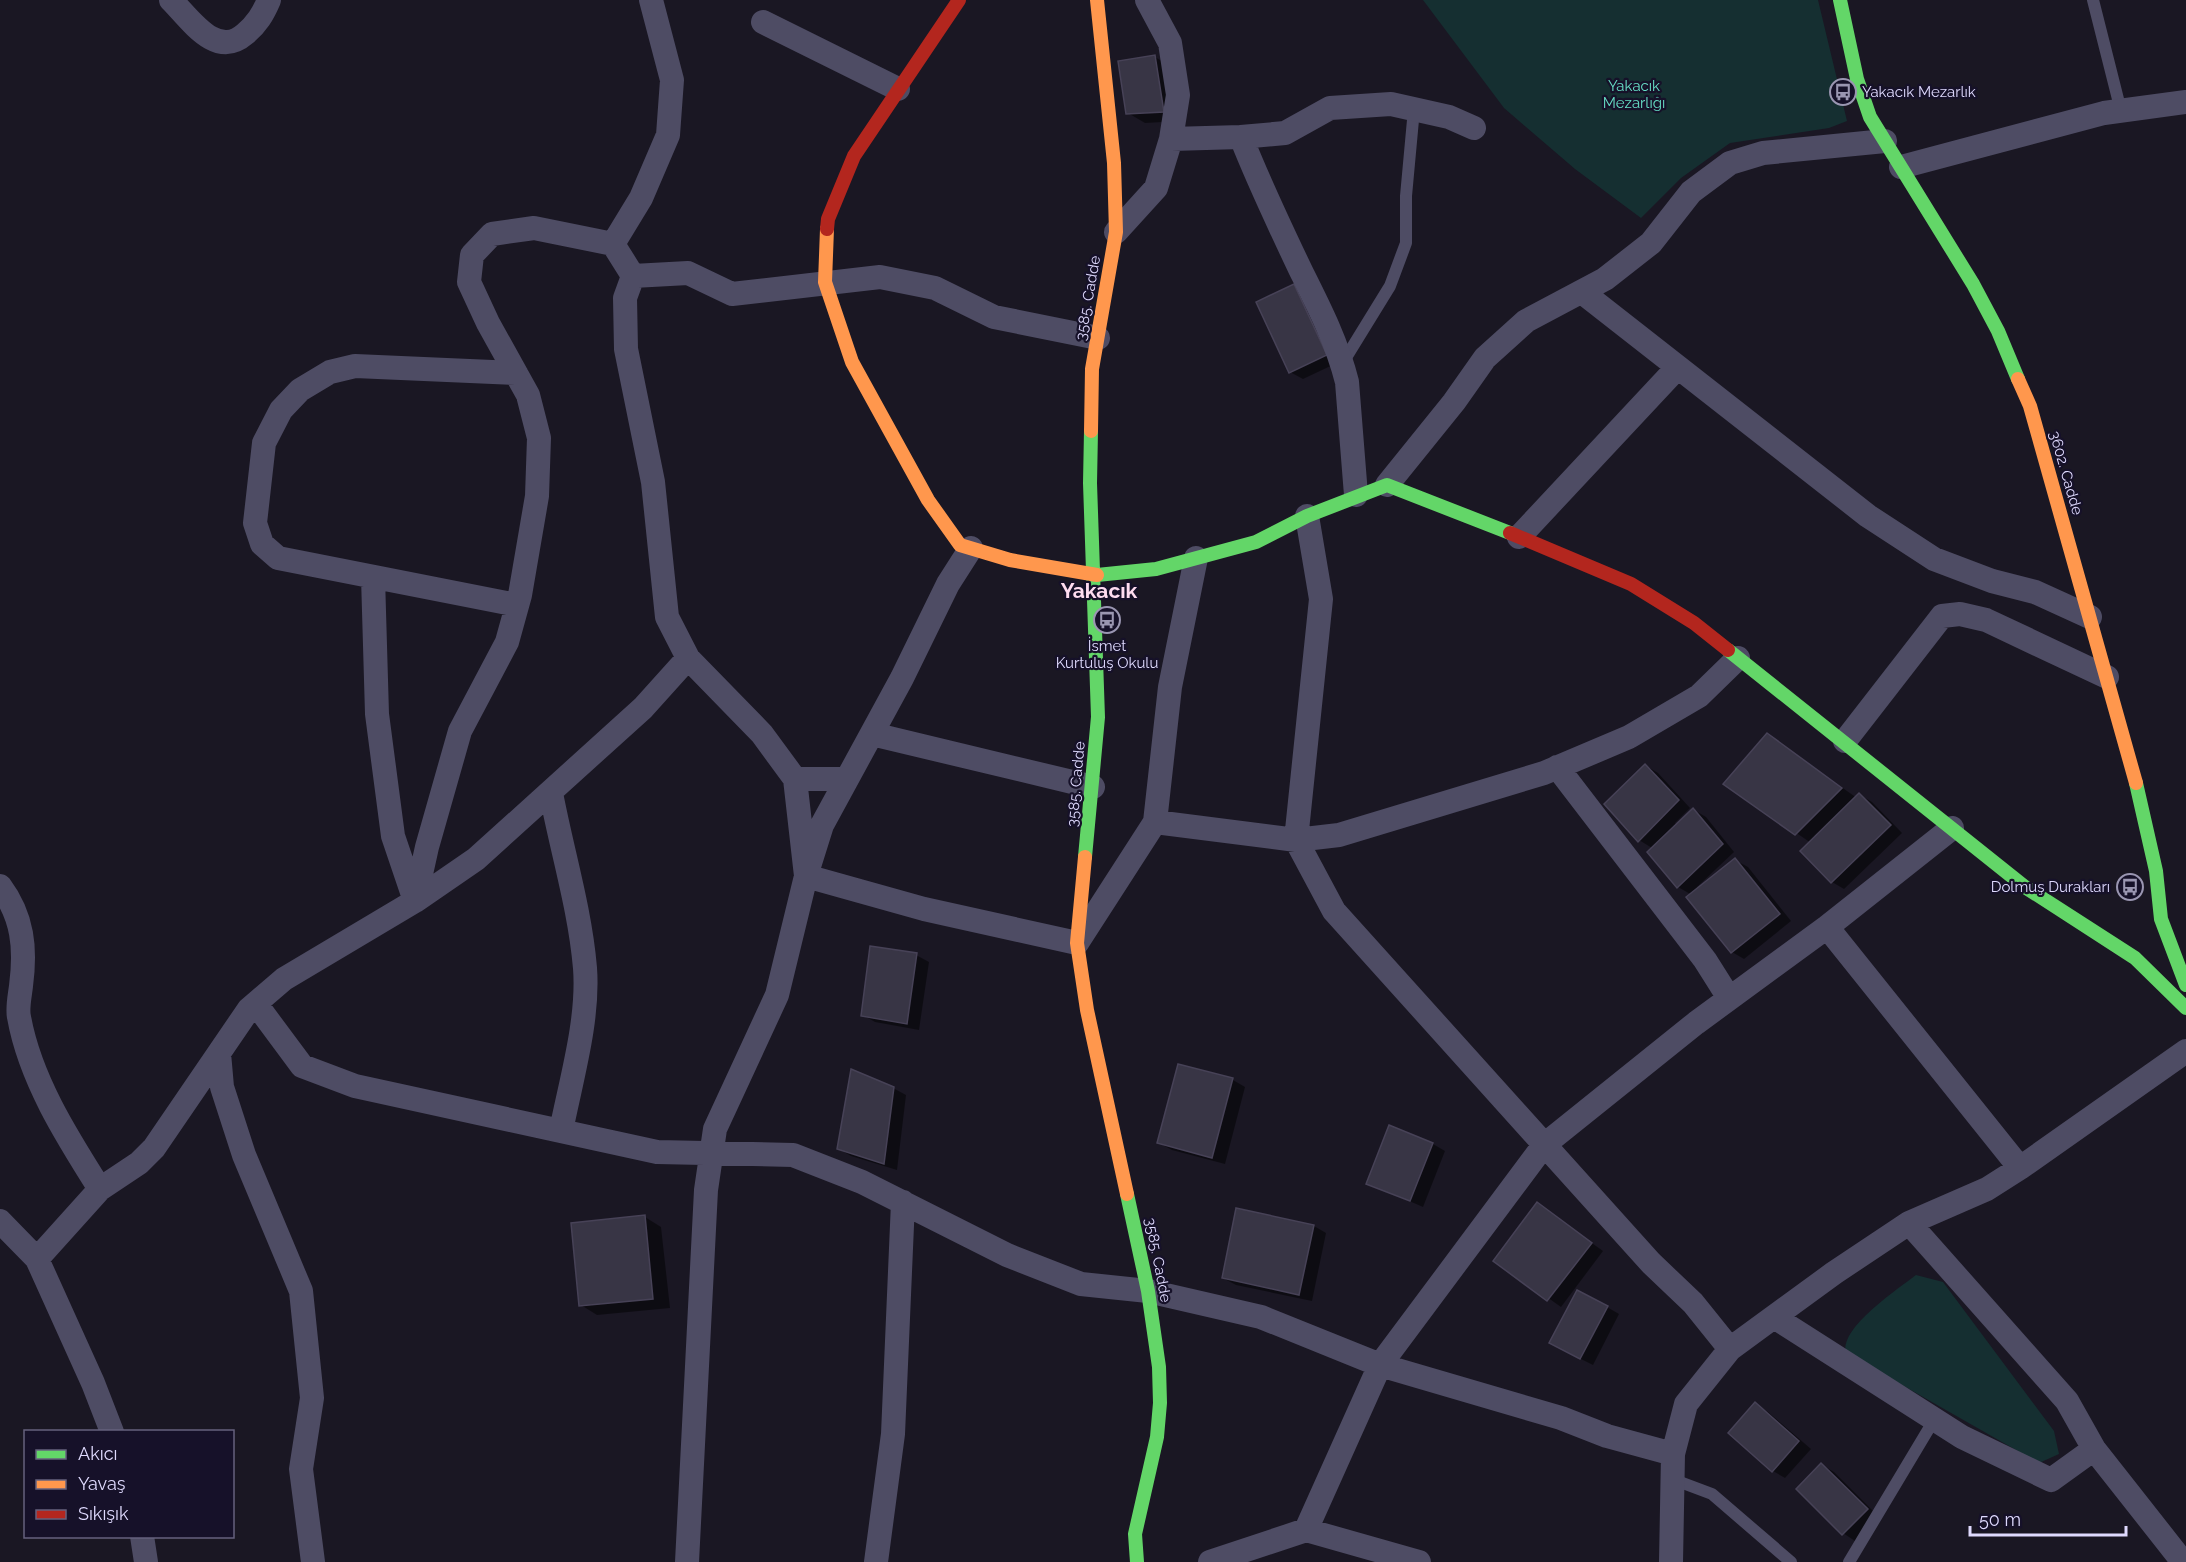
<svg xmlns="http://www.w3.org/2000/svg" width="2186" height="1562" font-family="Raleway,sans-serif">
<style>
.green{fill:#152f31}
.shadow{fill:#0007}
.building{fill:#383545;stroke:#474257;stroke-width:1.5}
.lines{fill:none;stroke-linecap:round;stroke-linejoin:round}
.lane{stroke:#4e4c64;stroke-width:12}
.street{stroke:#4e4c64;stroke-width:24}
.fast{stroke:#63d668;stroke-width:14}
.slow{stroke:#ff974d;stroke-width:14}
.jam{stroke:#b3261e;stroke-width:14}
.labels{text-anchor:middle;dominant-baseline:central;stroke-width:4.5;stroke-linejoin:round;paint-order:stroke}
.park-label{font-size:15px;fill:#66dec5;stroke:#161129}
.poi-label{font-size:15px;fill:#dfdafe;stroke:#161129;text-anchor:start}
.street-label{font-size:15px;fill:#dfdafe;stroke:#161129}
.district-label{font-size:21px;font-weight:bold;fill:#fedcf0;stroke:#161129}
</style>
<rect width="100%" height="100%" fill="#1a1723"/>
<path class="green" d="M 1423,0 L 1818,0 L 1847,121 L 1829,128 L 1730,143 L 1681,178 L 1641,218 L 1575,169 L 1504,108 Z
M 1916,1275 L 1943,1282 L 2054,1431 L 2059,1454 L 2039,1463 L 1846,1353 C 1839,1328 1898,1289 1916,1275 Z"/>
<path class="shadow" d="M 1155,57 L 1172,67 L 1180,121 L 1145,123 L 1128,113 Z
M 1294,286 L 1306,293 L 1339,362 L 1303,379 L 1290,372 Z
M 1767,735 L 1857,798 L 1860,795 L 1872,802 L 1902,833 L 1844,889 L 1832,882 L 1811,843 L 1725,784 Z
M 1645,765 L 1658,773 L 1690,808 L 1675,823 L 1677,825 L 1694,810 L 1706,817 L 1734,852 L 1697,887 L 1698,889 L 1735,860 L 1748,867 L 1791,921 L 1744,959 L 1732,952 L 1692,895 L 1678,887 L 1652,848 L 1639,840 Z
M 916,955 L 929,962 L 919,1030 L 875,1022 L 863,1015 Z
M 1180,1066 L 1233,1080 L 1245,1087 L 1225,1164 L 1172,1150 L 1159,1143 Z
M 893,1088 L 906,1095 L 897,1170 L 851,1156 L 839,1149 Z
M 1433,1144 L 1445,1151 L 1423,1207 L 1368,1183 Z
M 1537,1204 L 1603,1251 L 1561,1307 L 1495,1260 Z
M 1237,1210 L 1314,1226 L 1326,1233 L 1312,1301 L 1236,1285 L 1223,1278 Z
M 645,1217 L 661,1227 L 670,1308 L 597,1315 L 581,1305 Z
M 1607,1307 L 1619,1314 L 1593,1365 L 1563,1350 Z
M 1755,1404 L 1768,1412 L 1811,1449 L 1785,1478 L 1773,1471 Z
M 1822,1465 L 1834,1472 L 1879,1517 L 1855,1541 L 1843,1533 Z"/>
<path class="building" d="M 1155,55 L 1164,112 L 1126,114 L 1118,61 Z
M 1294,284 L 1327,355 L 1289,373 L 1256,302 Z
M 1767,733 L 1842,788 L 1795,835 L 1723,784 Z
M 1645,764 L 1679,800 L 1638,842 L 1604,804 Z
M 1859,793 L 1891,825 L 1831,883 L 1800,851 Z
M 1693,808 L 1723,844 L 1677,888 L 1647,852 Z
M 1735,858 L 1780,914 L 1731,953 L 1686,897 Z
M 870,946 L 917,953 L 907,1024 L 861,1016 Z
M 1178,1064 L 1233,1078 L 1212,1158 L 1157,1143 Z
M 851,1069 L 894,1087 L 884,1164 L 837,1149 Z
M 1389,1125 L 1433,1143 L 1410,1201 L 1366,1184 Z
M 1537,1202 L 1592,1243 L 1547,1301 L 1493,1261 Z
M 1236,1208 L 1314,1225 L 1299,1295 L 1222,1278 Z
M 645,1215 L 653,1299 L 579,1306 L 571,1223 Z
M 1577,1290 L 1608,1306 L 1580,1359 L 1549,1343 Z
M 1755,1402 L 1799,1441 L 1772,1472 L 1728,1433 Z
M 1821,1463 L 1868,1509 L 1842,1535 L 1796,1489 Z"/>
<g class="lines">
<path class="lane" d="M 2093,0 L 2121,111
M 1342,364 L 1390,286 L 1406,243 L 1406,196 L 1414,109
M 1672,1479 L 1712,1494 L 1791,1562
M 1849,1562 L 1934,1420"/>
<path class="street" d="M 171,0 C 191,20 216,59 245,34 C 257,24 263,14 269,0
M 763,22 L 898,89
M 1241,137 L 1285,133 L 1330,108 L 1391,104 L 1449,117 L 1474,128
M 1171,139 L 1241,137 C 1259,183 1280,227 1301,271 C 1319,307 1337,342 1347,382 L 1356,495
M 1901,167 L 2104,113 L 2186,102
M 1116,232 L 1156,188 L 1171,139 L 1178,95 L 1170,43 L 1147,0
M 613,244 L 641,198 L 668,135 L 672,80 L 651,0
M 633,276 L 625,298 L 626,349 L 653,482 L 667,617 L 688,658 L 762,734 L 795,779 L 806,876 L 924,909 L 1077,943 L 1155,822 L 1170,687 L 1196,558
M 633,276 L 688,273 L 732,294 L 880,277 L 935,288 L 994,317 L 1098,338
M 1582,292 L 1868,516 L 1934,559 L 1992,581 L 2035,592 L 2090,617
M 516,373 L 355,366 L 330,372 L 300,390 L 281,410 L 264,443 L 255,523 L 262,544 L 278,558 L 517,605
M 1387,485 L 1454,402 L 1485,358 L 1526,321 L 1605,279 L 1651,243 L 1691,192 L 1730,163 L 1763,153 L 1885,141
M 1307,516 L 1321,599 L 1296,840 L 1334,911 L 1651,1263 L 1693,1303 L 1730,1349
M 1519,537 L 1677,368
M 373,577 L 377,714 L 393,836 L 415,901
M 872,734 L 1093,787
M 1845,741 L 1942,616 L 1960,614 L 1986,620 L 2107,677
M 1557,767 L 1705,960 L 1729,998
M 795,779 L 847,779
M 551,793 C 562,851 580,909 585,968 C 589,1020 571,1080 561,1131
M 1155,822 L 1296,840 L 1339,835 L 1544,773 L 1629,737 L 1699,696 L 1738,658
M 0,886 C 23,917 26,948 21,986 C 20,995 17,1008 19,1017 C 30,1079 67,1137 100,1189
M 415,901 L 427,847 L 460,731 L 507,642 L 520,595 L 537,496 L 539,438 L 528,395 L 488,323 L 469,282 L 472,255 L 492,234 L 534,228 L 613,244 L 633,276
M 1827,927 L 2020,1168
M 256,1004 L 302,1066 L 355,1086 L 657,1152 L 793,1155 L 862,1182 L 1007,1255 L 1081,1284 L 1148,1291 L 1261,1317 L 1380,1365 L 1561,1418 L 1607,1436 L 1673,1454
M 219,1053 L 222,1087 L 244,1155 L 301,1291 L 312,1398 L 301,1469 L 313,1562
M 0,1221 L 37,1259 L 100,1189 L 139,1163 L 154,1148 L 249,1009 L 284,979 L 415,901 L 476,859 L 643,708 L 688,658
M 1909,1223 L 2067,1401 L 2094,1449
M 37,1259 L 93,1383 L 112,1432
M 1774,1317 L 1962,1437 L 2051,1480 L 2094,1449 L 2183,1562
M 1306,1530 L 1380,1365 L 1544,1145 L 1696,1023 L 1827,927 L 1952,828
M 142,1536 L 146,1562
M 687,1562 L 706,1190 L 715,1129 L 777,995 L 806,876 L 822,825 L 902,678 L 948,584 L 971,548
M 876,1562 L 893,1434 L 903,1202
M 1210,1562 L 1306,1530 L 1419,1562
M 1671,1562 L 1673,1454 L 1686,1404 L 1730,1349 L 1834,1273 L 1909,1223 L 1987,1189 L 2020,1168 L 2186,1051"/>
<path class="fast" d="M 1840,0 L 1857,79 L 1870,117 L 1973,284 L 1998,331 L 2018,379
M 1097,575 L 1156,569 L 1256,542 L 1307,516 L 1387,485 L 1510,533
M 1728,650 L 2025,887 L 2135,958 L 2186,1008
M 2136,783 L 2156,871 L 2161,919 L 2186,985
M 1085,857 L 1098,717 L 1090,483 L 1091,431
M 1127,1194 L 1148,1291 L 1159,1367 L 1160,1403 L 1157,1437 L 1135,1534 L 1137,1562"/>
<path class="slow" d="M 827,229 L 825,282 L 852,362 L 928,500 L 960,545 L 1010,560 L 1097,575
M 2018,379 L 2030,406 L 2136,783
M 1091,431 L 1092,369 L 1116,232 L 1114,163 L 1097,0
M 1085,857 L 1077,943 L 1087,1010 L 1127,1194"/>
<path class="jam" d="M 827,229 L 828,219 L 854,156 L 959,0
M 1510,533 L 1631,584 L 1694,623 L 1728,650"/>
</g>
<defs>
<symbol id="bus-ring" viewBox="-11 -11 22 22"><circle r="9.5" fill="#161129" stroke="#9a96b1" stroke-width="1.5"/><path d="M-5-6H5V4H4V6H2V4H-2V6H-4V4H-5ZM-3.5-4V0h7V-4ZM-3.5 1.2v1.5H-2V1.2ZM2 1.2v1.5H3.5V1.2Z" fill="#9a96b1"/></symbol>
</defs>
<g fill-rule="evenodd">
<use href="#bus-ring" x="1828" y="77" width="30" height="30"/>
<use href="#bus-ring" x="1092" y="605" width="30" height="30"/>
<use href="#bus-ring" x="2115" y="872" width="30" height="30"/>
</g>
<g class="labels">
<g class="park-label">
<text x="1634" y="86">Yakacık<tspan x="1634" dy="17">Mezarlığı</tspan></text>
</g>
<g class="poi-label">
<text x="1862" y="92">Yakacık Mezarlık</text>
<text x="1107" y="646" text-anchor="middle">İsmet<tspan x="1107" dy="17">Kurtuluş Okulu</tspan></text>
<text x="2110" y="887" text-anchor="end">Dolmuş Durakları</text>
</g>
<g class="street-label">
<text transform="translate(1088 298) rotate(-80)">3585. Cadde</text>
<text transform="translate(2066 473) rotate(74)">3602. Cadde</text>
<text transform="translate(1076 784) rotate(-85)">3585. Cadde</text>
<text transform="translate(1158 1260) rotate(79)">3585. Cadde</text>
</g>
<g class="district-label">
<text x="1099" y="590">Yakacık</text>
</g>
</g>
<rect x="24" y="1430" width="210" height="108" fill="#161129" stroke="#66617e" stroke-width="1.5"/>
<rect x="36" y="1450" width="30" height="9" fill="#63d668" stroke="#66617e" stroke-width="1.5"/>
<text x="78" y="1460" font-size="18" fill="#dfdafe">Akıcı</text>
<rect x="36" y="1480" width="30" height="9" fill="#ff974d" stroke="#66617e" stroke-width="1.5"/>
<text x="78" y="1490" font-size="18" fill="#dfdafe">Yavaş</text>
<rect x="36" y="1510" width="30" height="9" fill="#b3261e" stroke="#66617e" stroke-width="1.5"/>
<text x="78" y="1520" font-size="18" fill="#dfdafe">Sıkışık</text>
<path d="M1970 1526v9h156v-9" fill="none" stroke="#dfdafe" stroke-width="3"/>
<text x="1979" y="1526" font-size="18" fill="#dfdafe" stroke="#161129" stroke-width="4.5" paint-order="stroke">50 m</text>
</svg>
